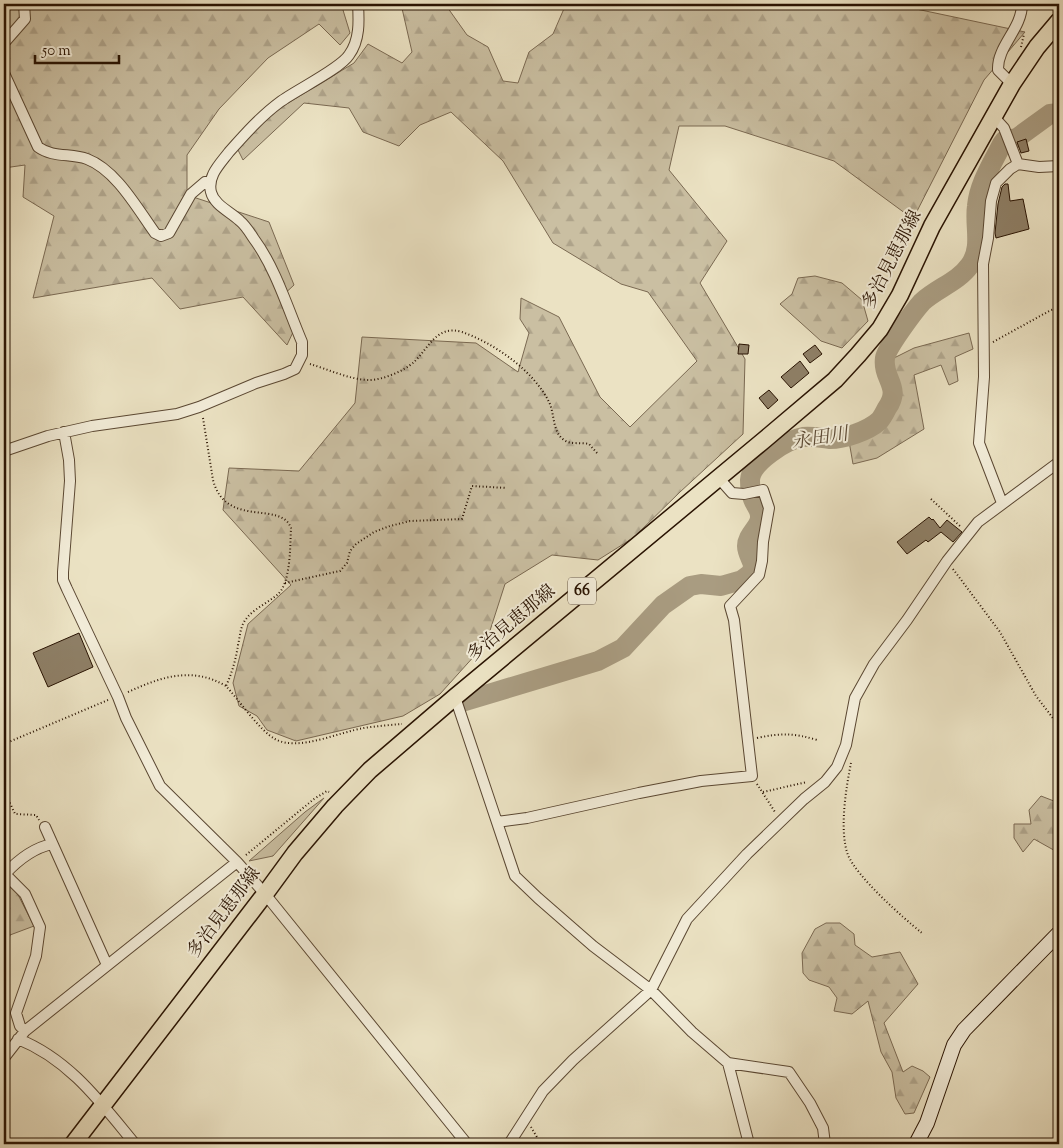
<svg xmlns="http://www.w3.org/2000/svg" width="1063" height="1148" font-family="'Sorts Mill Goudy','Noto Serif JP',serif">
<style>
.grass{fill:url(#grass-tufts);stroke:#7a6952}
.forest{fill:url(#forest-firs);stroke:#7a6952}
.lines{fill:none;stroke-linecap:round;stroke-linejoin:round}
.river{stroke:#a99c81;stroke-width:20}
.building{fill:#8e7f66;stroke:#291302}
.street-casing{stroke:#5a4732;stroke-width:12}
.secondary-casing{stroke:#291302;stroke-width:16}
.primary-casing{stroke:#291302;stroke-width:19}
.path{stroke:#291302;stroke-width:2;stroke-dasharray:1 2.5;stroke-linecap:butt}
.street{stroke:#f2ecd8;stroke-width:10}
.secondary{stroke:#f2ecd8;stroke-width:14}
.primary{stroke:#ebe2c3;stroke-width:16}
.labels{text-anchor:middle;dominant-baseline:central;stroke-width:4;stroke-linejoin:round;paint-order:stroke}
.shield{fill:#f2ecd8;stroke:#655442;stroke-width:1}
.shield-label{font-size:16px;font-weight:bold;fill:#291302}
.street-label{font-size:18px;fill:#291302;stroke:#f2ecd8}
.water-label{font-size:19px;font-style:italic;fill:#5c4a35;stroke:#f2ecd8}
</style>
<defs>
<pattern id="grass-tufts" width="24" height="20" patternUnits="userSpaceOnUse" patternTransform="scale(1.25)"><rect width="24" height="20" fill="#cabfa2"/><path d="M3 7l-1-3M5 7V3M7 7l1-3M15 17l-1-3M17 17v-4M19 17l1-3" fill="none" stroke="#aea38a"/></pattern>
<pattern id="forest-firs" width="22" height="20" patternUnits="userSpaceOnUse" patternTransform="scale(1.25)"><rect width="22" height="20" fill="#cabfa2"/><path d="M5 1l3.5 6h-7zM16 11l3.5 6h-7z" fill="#aea38a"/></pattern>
</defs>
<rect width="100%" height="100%" fill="#ebe2c3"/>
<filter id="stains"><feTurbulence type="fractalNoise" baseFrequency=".004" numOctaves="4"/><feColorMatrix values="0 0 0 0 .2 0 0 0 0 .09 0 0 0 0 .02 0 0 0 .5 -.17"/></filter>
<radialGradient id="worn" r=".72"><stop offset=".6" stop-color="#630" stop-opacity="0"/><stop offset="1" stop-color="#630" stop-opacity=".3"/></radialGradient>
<path class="grass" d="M 324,798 L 273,856 L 249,861 L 305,812 Z"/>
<path class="forest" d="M 4,4 L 337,4 L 343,10 L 350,33 L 340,45 L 319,24 L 268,58 L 219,109 L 187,155 L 187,195 L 269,222 L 294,285 L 280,298 L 294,330 L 287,345 L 243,297 L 180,309 L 152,278 L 33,298 L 54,216 L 23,197 L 25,165 L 4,168 Z
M 401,4 L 445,4 L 467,35 L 488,47 L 503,81 L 518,83 L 529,52 L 553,34 L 566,4 L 902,4 L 902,6 L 1025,32 L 984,80 L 913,219 L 834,161 L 725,126 L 679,126 L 669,170 L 727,241 L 700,283 L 745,359 L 743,434 L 680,492 L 633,538 L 598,560 L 552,555 L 505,584 L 486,643 L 440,694 L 403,716 L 296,741 L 267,730 L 257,716 L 239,706 L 233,683 L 248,624 L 291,585 L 223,510 L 229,468 L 299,471 L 355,403 L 362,337 L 476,343 L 518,372 L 529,333 L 520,319 L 521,298 L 559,317 L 600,397 L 630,427 L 697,361 L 648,292 L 621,284 L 553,243 L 503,161 L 451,112 L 420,125 L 399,146 L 363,132 L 349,108 L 304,103 L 243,160 L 237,148 L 270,114 L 354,63 L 368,44 L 402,63 L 412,52 Z
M 815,276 L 842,283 L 862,300 L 868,321 L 842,348 L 821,341 L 780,304 L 792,294 L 798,278 Z
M 969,333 L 973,349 L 955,357 L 958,381 L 949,385 L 941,365 L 914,375 L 924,429 L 877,458 L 853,464 L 849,441 L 865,435 L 882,425 L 894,410 L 900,391 L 892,359 L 914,348 Z
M 1041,796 L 1059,803 L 1059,853 L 1034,839 L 1023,852 L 1014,838 L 1014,824 L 1031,824 L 1029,810 Z
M 4,881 L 13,885 L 34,926 L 10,935 L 4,959 Z
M 826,923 L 840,923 L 854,934 L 855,945 L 872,957 L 900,952 L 918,984 L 884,1023 L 903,1072 L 912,1066 L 923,1071 L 930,1077 L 914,1113 L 905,1114 L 896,1098 L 892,1072 L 881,1052 L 868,1001 L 852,1014 L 834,1011 L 837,998 L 829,987 L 809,980 L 803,973 L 802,953 L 815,929 Z"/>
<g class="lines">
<path class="river" d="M 462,702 L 598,661 L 623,648 L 663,605 L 690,586 L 701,584 L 721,586 L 742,580 L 750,574 L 754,567 C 752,560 747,553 747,546 C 747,534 761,527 760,516 C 760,509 755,505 753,499 C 751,494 750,485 750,480 C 751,462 786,440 803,437 C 812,436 821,438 830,439 C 844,439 868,431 879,421 C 882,418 885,412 887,408 C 902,387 882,379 885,358 C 887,347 914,311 922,302 C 937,288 958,282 970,265 C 983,247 974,226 977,206 C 979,184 992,164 1002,144 L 1005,140 L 1017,138 L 1050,114 L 1059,113"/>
</g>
<path class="building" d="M 1026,139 L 1029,151 L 1021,153 L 1017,142 Z
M 1005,184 L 1008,184 L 1010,201 L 1023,199 L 1029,229 L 996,238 L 995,233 L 998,204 L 1002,187 Z
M 739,344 L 749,345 L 748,354 L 738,354 Z
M 815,345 L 822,354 L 810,363 L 803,354 Z
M 800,361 L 809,373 L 791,388 L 781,377 Z
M 769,390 L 778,400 L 768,409 L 759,398 Z
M 929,517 L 932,520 L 933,519 L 940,528 L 947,520 L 962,532 L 953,542 L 941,532 L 928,542 L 926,540 L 907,554 L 897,542 Z
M 79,633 L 93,667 L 48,687 L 33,653 Z"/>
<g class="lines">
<defs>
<path id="street" d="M 4,43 L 25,19 L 24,4
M 4,73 L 38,147 C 53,158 71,153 87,159 C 116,170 137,208 155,233 L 161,236 L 169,233 L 191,194 L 205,182 L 210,183
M 1012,84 L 998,70 C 997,46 1022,29 1022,4
M 994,117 L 1004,128 L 1018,164 L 1039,167 L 1059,166
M 64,432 L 69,460 L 70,481 L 63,572 L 63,580 L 67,589 L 118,697 L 126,718 L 160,786 L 237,862 L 265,894 L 467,1144
M 4,451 L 48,436 L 92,426 L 177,414 L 199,407 L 256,383 L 284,374 L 295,369 L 302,355 L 302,342 C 288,309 275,267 254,239 C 250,233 246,226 240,221 C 231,212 214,205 211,192 C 207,176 220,164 229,152 C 245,134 261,116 280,102 C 296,90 340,69 349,55 C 360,40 359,21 358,4
M 1002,503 L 979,443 L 984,377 L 983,264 L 988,238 L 991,201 L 996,183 L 1010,169 L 1018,164
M 455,697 L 515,876 L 538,898 L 593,946 L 651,990 L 692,1032 L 728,1063 L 789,1072 L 810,1103 L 823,1128 L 825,1144
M 497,822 L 527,818 L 639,793 L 701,781 L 752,776 L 734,620 L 730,606 L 759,575 L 762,561 L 763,542 L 769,508 L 763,490 L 744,494 L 732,493 L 724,484 L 718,479
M 45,827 L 107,965
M 4,873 L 25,894 L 40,927 L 36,956 L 16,1013 L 20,1026 L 25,1031
M 5,874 C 18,860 33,848 52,844
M 18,1039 C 69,1059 101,1103 135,1144
M 4,1058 L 25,1031 L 237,862
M 728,1063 L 749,1144
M 509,1144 L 543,1091 L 573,1060 L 651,990 L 687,919 L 747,854 L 804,799 L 825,782 L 837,767 L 846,745 L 855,698 L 874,664 L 907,620 L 947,561 L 978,522 L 1059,462"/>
<path id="secondary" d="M 916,1144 L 927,1123 L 954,1045 L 964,1030 L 1059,933"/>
<path id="primary" d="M 73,1144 L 265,894 L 295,853 L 335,806 L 370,770 L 455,697 L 763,441 L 835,380 L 858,355 L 880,329 L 900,295 L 932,226 L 1012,84 L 1037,47 L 1059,21"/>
</defs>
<use href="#street" class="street-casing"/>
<use href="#secondary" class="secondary-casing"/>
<use href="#primary" class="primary-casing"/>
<path class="path" d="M 1021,47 L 1024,34
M 993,342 L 1051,310 L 1059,308
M 310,364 C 327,369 351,380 369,380 C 383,380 404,371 414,362 C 428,349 437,324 462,332 C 494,343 534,371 549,402 C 555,414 552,432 564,440 C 571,445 581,442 589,444 L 597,453
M 203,418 L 213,480 C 226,529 281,500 291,528 C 290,546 291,584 277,595 C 266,604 251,610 244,622 C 240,629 240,637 238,645 C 236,659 232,673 226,686
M 931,499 L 961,527
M 953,569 L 1000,632 L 1036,696 L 1059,726
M 285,583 L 340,571 L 347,563 L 350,551 L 356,544 L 374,532 L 390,526 L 410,521 L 462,519 L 472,486 L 507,488
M 128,692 C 161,677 192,666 226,686 C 238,699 260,731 275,739 C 298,752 339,732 364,728 C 377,726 390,725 402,724
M 757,738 C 780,733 794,733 817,740
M 4,744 L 108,700
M 851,763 C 846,788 839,831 848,855 C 857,877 902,917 922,933
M 757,784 L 775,812
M 4,790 L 15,814 L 36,815 L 39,820
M 763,792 L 807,782
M 246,855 L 314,799 L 327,791 L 329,792
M 531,1127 L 541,1144"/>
<use href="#street" class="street"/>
<use href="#secondary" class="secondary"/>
<use href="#primary" class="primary"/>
</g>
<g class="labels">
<rect class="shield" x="568" y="577.5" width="28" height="27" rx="4"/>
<g class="shield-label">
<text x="582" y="591">66</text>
</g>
<g class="street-label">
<text transform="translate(893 260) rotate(-63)">多治見恵那線</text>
<text transform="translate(512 624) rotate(-40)">多治見恵那線</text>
<text transform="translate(225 913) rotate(-53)">多治見恵那線</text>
</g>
<g class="water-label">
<text transform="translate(820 439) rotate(-9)">永田川</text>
</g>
</g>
<rect width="1063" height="1148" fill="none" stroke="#ebe2c3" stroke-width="20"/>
<rect x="5" y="5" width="1053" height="1138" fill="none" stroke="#291302" stroke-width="2.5"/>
<rect x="10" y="10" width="1043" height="1128" fill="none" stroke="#291302"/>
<path d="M35 55v8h84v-8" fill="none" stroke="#291302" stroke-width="2.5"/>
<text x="42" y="55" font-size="15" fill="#291302" stroke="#f2ecd8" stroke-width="4" paint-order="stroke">50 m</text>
<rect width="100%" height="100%" filter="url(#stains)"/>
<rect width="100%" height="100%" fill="url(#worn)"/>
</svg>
